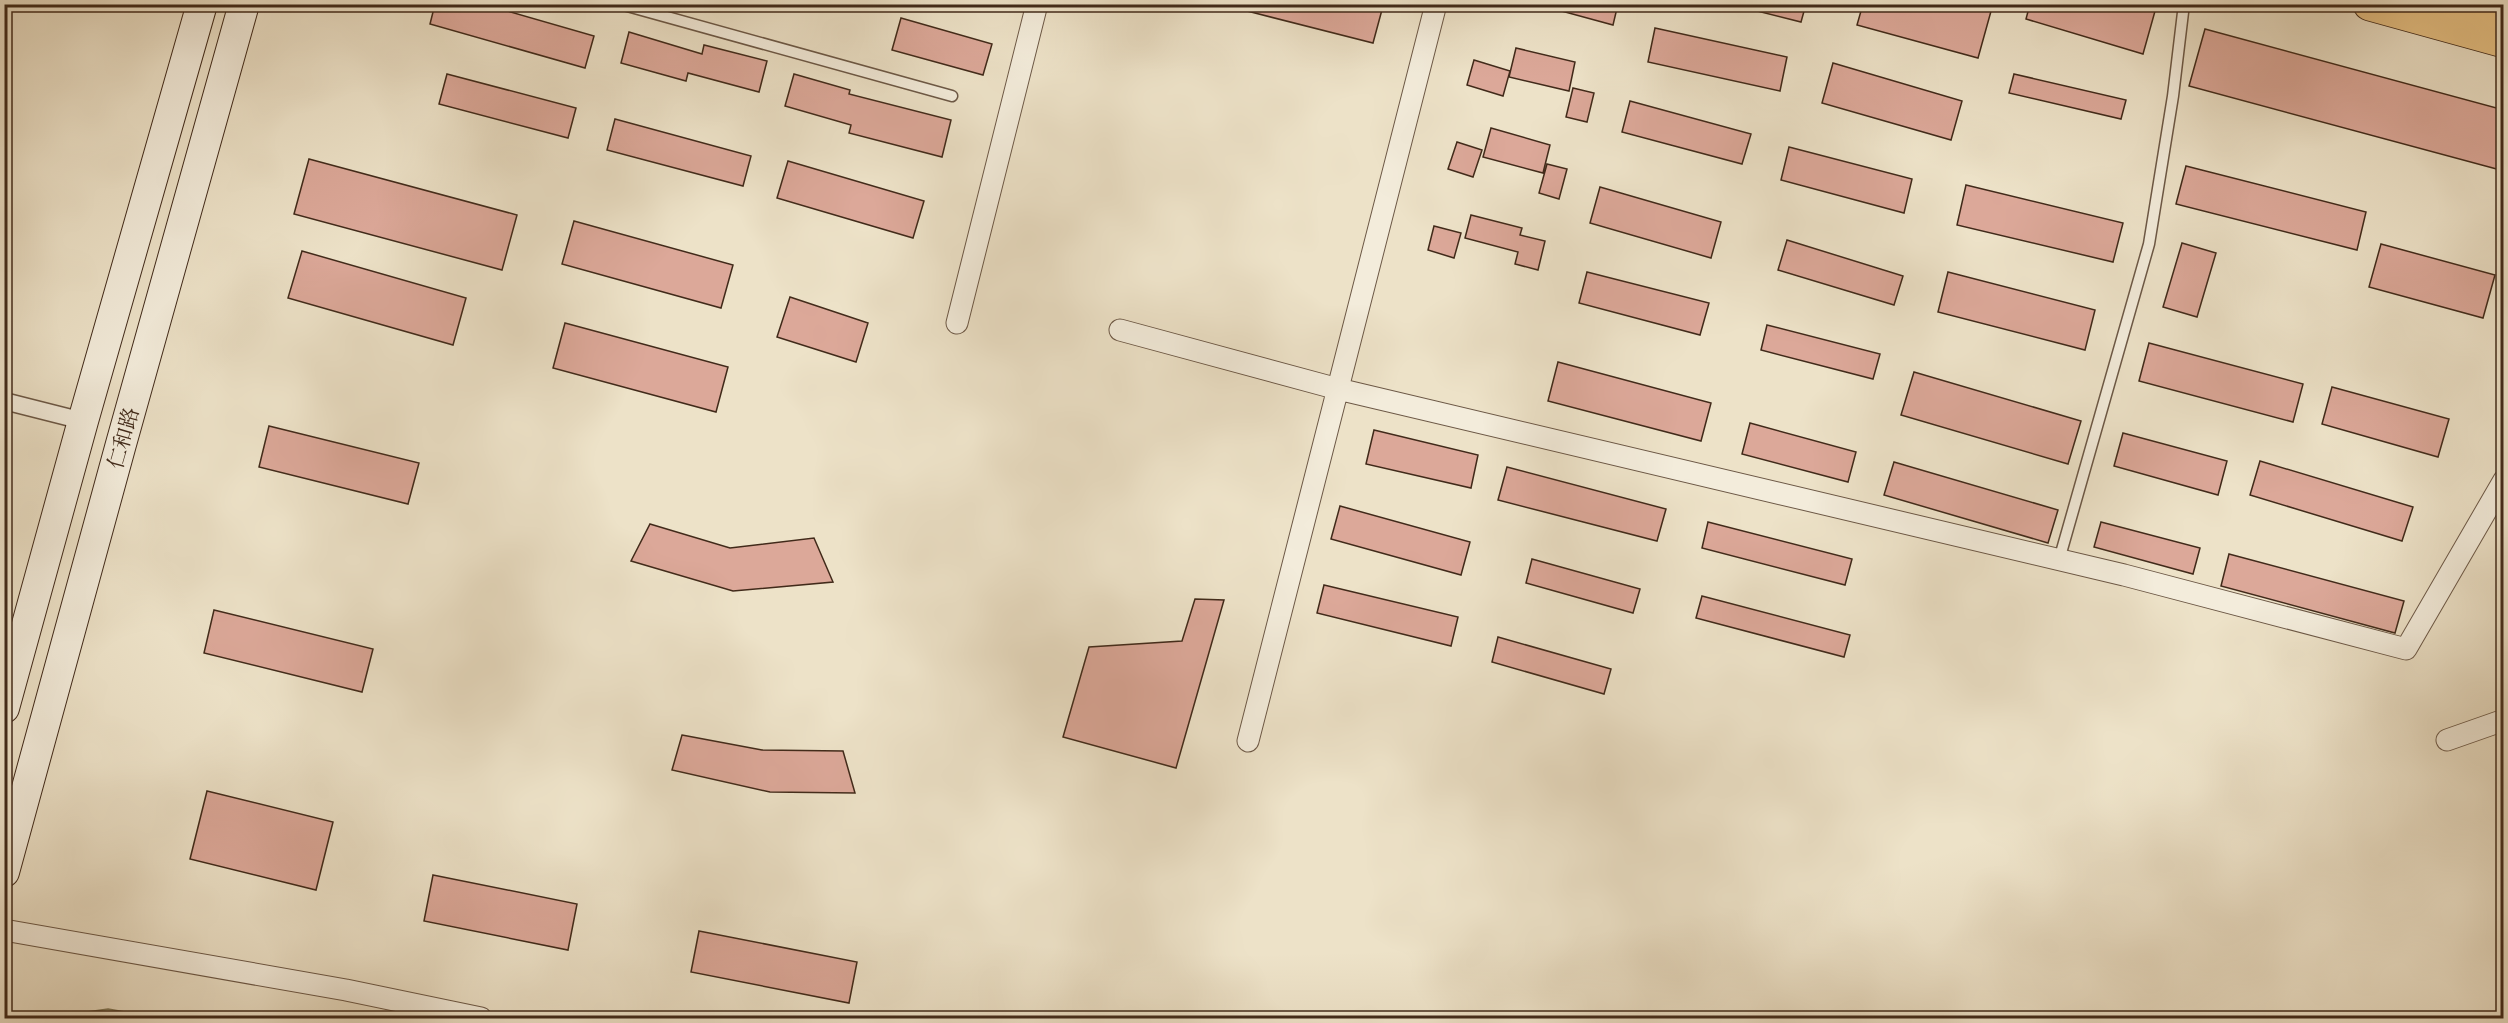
<svg xmlns="http://www.w3.org/2000/svg" width="2508" height="1023" font-family="'Gentium Book Plus','Noto Serif SC',serif">
<style>
.green{fill:#bcc293;stroke:#7e7656;stroke-width:1.5}
.building{fill:#dca899;stroke:#412a1a;stroke-width:1.5}
.lines{fill:none;stroke-linecap:round;stroke-linejoin:round}
.service-casing{stroke:#6c5846;stroke-width:13}
.pedestrian-casing{stroke:#6c5846;stroke-width:19}
.minor-casing{stroke:#6c5846;stroke-width:23}
.secondary-casing{stroke:#412a1a;stroke-width:32}
.primary-casing{stroke:#412a1a;stroke-width:35}
.service{stroke:#f3ecdb;stroke-width:10}
.pedestrian{stroke:#f3ecdb;stroke-width:16}
.minor{stroke:#f3ecdb;stroke-width:21}
.secondary{stroke:#f3ecdb;stroke-width:30}
.primary{stroke:#e6c184;stroke-width:33}
.labels{text-anchor:middle;dominant-baseline:central;stroke-width:6;stroke-linejoin:round;paint-order:stroke}
.street-label{font-size:21px;fill:#412a1a;stroke:#f3ecdb}
</style>
<rect width="100%" height="100%" fill="#ede2c8"/>
<filter id="stains"><feTurbulence type="fractalNoise" baseFrequency=".00333" numOctaves="4"/><feColorMatrix values="0 0 0 0 .2 0 0 0 0 .09 0 0 0 0 .02 0 0 0 .5 -.17"/></filter>
<radialGradient id="worn" r=".72"><stop offset=".6" stop-color="#630" stop-opacity="0"/><stop offset="1" stop-color="#630" stop-opacity=".3"/></radialGradient>
<path class="green" d="M 108,1009 L 159,1018 L 73,1018 L 87,1012 Z"/>
<path class="building" d="M 435,4 L 483,4 L 594,36 L 585,68 L 430,24 Z
M 1244,4 L 1375,4 L 1383,6 L 1373,43 L 1243,10 Z
M 1555,4 L 1618,4 L 1613,25 L 1554,9 Z
M 1754,4 L 1806,4 L 1801,22 L 1753,10 Z
M 1863,4 L 1993,4 L 1978,58 L 1857,25 Z
M 2030,4 L 2157,4 L 2143,54 L 2026,19 Z
M 901,18 L 992,44 L 983,75 L 892,50 Z
M 1655,28 L 1787,57 L 1780,91 L 1648,62 Z
M 2205,29 L 2504,110 L 2504,171 L 2189,86 Z
M 629,32 L 702,54 L 704,45 L 767,61 L 759,92 L 688,73 L 686,81 L 621,63 Z
M 1516,48 L 1575,62 L 1569,91 L 1509,77 Z
M 1474,60 L 1510,71 L 1503,96 L 1467,85 Z
M 1833,63 L 1962,101 L 1951,140 L 1822,103 Z
M 447,74 L 576,108 L 568,138 L 439,104 Z
M 794,74 L 850,90 L 849,94 L 951,120 L 942,157 L 849,133 L 851,125 L 785,106 Z
M 2014,74 L 2126,100 L 2121,119 L 2009,93 Z
M 1573,88 L 1594,93 L 1587,122 L 1566,117 Z
M 1630,101 L 1751,134 L 1742,164 L 1622,132 Z
M 615,119 L 751,156 L 743,186 L 607,150 Z
M 1491,128 L 1550,145 L 1543,173 L 1483,157 Z
M 1457,142 L 1482,150 L 1473,177 L 1448,169 Z
M 1789,147 L 1912,179 L 1904,213 L 1781,180 Z
M 309,159 L 517,215 L 502,270 L 294,214 Z
M 788,161 L 924,201 L 913,238 L 777,198 Z
M 1547,164 L 1567,169 L 1559,199 L 1539,193 Z
M 2186,166 L 2366,212 L 2357,250 L 2176,204 Z
M 1966,185 L 2123,223 L 2113,262 L 1957,225 Z
M 1600,187 L 1721,222 L 1711,258 L 1590,223 Z
M 1471,215 L 1522,228 L 1520,235 L 1545,241 L 1538,270 L 1515,264 L 1518,252 L 1465,238 Z
M 574,221 L 733,265 L 721,308 L 562,264 Z
M 1434,226 L 1461,233 L 1454,258 L 1428,250 Z
M 1787,240 L 1903,276 L 1894,305 L 1778,270 Z
M 2182,243 L 2216,253 L 2197,317 L 2163,307 Z
M 2381,244 L 2495,275 L 2483,318 L 2369,287 Z
M 302,251 L 466,298 L 453,345 L 288,298 Z
M 1587,272 L 1709,303 L 1700,335 L 1579,303 Z
M 1948,272 L 2095,310 L 2085,350 L 1938,312 Z
M 790,297 L 868,323 L 856,362 L 777,337 Z
M 565,323 L 728,367 L 716,412 L 553,368 Z
M 1767,325 L 1880,354 L 1873,379 L 1761,350 Z
M 2149,343 L 2303,384 L 2293,422 L 2139,381 Z
M 1558,362 L 1711,403 L 1701,441 L 1548,401 Z
M 1914,372 L 2081,421 L 2068,464 L 1901,415 Z
M 2332,387 L 2449,419 L 2438,457 L 2322,424 Z
M 1750,423 L 1856,452 L 1848,482 L 1742,454 Z
M 269,426 L 419,463 L 408,504 L 259,467 Z
M 1374,430 L 1478,455 L 1471,488 L 1366,464 Z
M 2123,433 L 2227,461 L 2218,495 L 2114,466 Z
M 2260,461 L 2413,507 L 2402,541 L 2250,495 Z
M 1894,462 L 2058,510 L 2048,543 L 1884,495 Z
M 1507,467 L 1666,509 L 1657,541 L 1498,500 Z
M 1340,506 L 1470,542 L 1461,575 L 1331,539 Z
M 1708,522 L 1852,559 L 1845,585 L 1702,548 Z
M 2101,522 L 2200,548 L 2193,574 L 2094,547 Z
M 650,524 L 730,548 L 814,538 L 833,582 L 733,591 L 631,561 Z
M 2229,554 L 2404,601 L 2395,633 L 2221,586 Z
M 1532,559 L 1640,589 L 1633,613 L 1526,583 Z
M 1324,585 L 1458,617 L 1451,646 L 1317,613 Z
M 1702,596 L 1850,635 L 1844,657 L 1696,618 Z
M 1195,599 L 1224,600 L 1176,768 L 1063,737 L 1089,647 L 1182,641 Z
M 214,610 L 373,649 L 362,692 L 204,653 Z
M 1498,637 L 1611,669 L 1604,694 L 1492,662 Z
M 682,735 L 762,750 L 843,751 L 855,793 L 770,792 L 672,770 Z
M 207,791 L 333,822 L 316,890 L 190,859 Z
M 433,875 L 577,904 L 568,950 L 424,921 Z
M 699,931 L 857,962 L 849,1003 L 691,972 Z"/>
<g class="lines">
<defs>
<path id="service" d="M 620,4 L 952,96
M 2059,560 L 2149,244 L 2173,96 L 2184,4"/>
<path id="pedestrian" d="M 4,401 L 83,421"/>
<path id="minor" d="M 957,323 L 1037,4
M 1120,330 L 1338,389 L 2124,575 L 2406,649 L 2504,480
M 2447,740 L 2504,720
M 1248,741 L 1436,4
M 4,930 L 346,990 L 481,1018"/>
<path id="secondary" d="M 4,708 L 83,421 L 202,4
M 4,872 L 121,444 L 244,4"/>
<path id="primary" d="M 2370,4 L 2504,41
M 2462,4 L 2504,16"/>
</defs>
<use href="#service" class="service-casing"/>
<use href="#pedestrian" class="pedestrian-casing"/>
<use href="#minor" class="minor-casing"/>
<use href="#secondary" class="secondary-casing"/>
<use href="#primary" class="primary-casing"/>
<use href="#service" class="service"/>
<use href="#pedestrian" class="pedestrian"/>
<use href="#minor" class="minor"/>
<use href="#secondary" class="secondary"/>
<use href="#primary" class="primary"/>
</g>
<g class="labels">
<g class="street-label">
<text transform="translate(123 438) rotate(-74)">仁和路</text>
</g>
</g>
<rect width="2508" height="1023" fill="none" stroke="#ede2c8" stroke-width="24"/>
<rect x="6" y="6" width="2496" height="1011" fill="none" stroke="#412a1a" stroke-width="3"/>
<rect x="12" y="12" width="2484" height="999" fill="none" stroke="#412a1a" stroke-width="1.5"/>
<rect width="100%" height="100%" filter="url(#stains)"/>
<rect width="100%" height="100%" fill="url(#worn)"/>
</svg>
